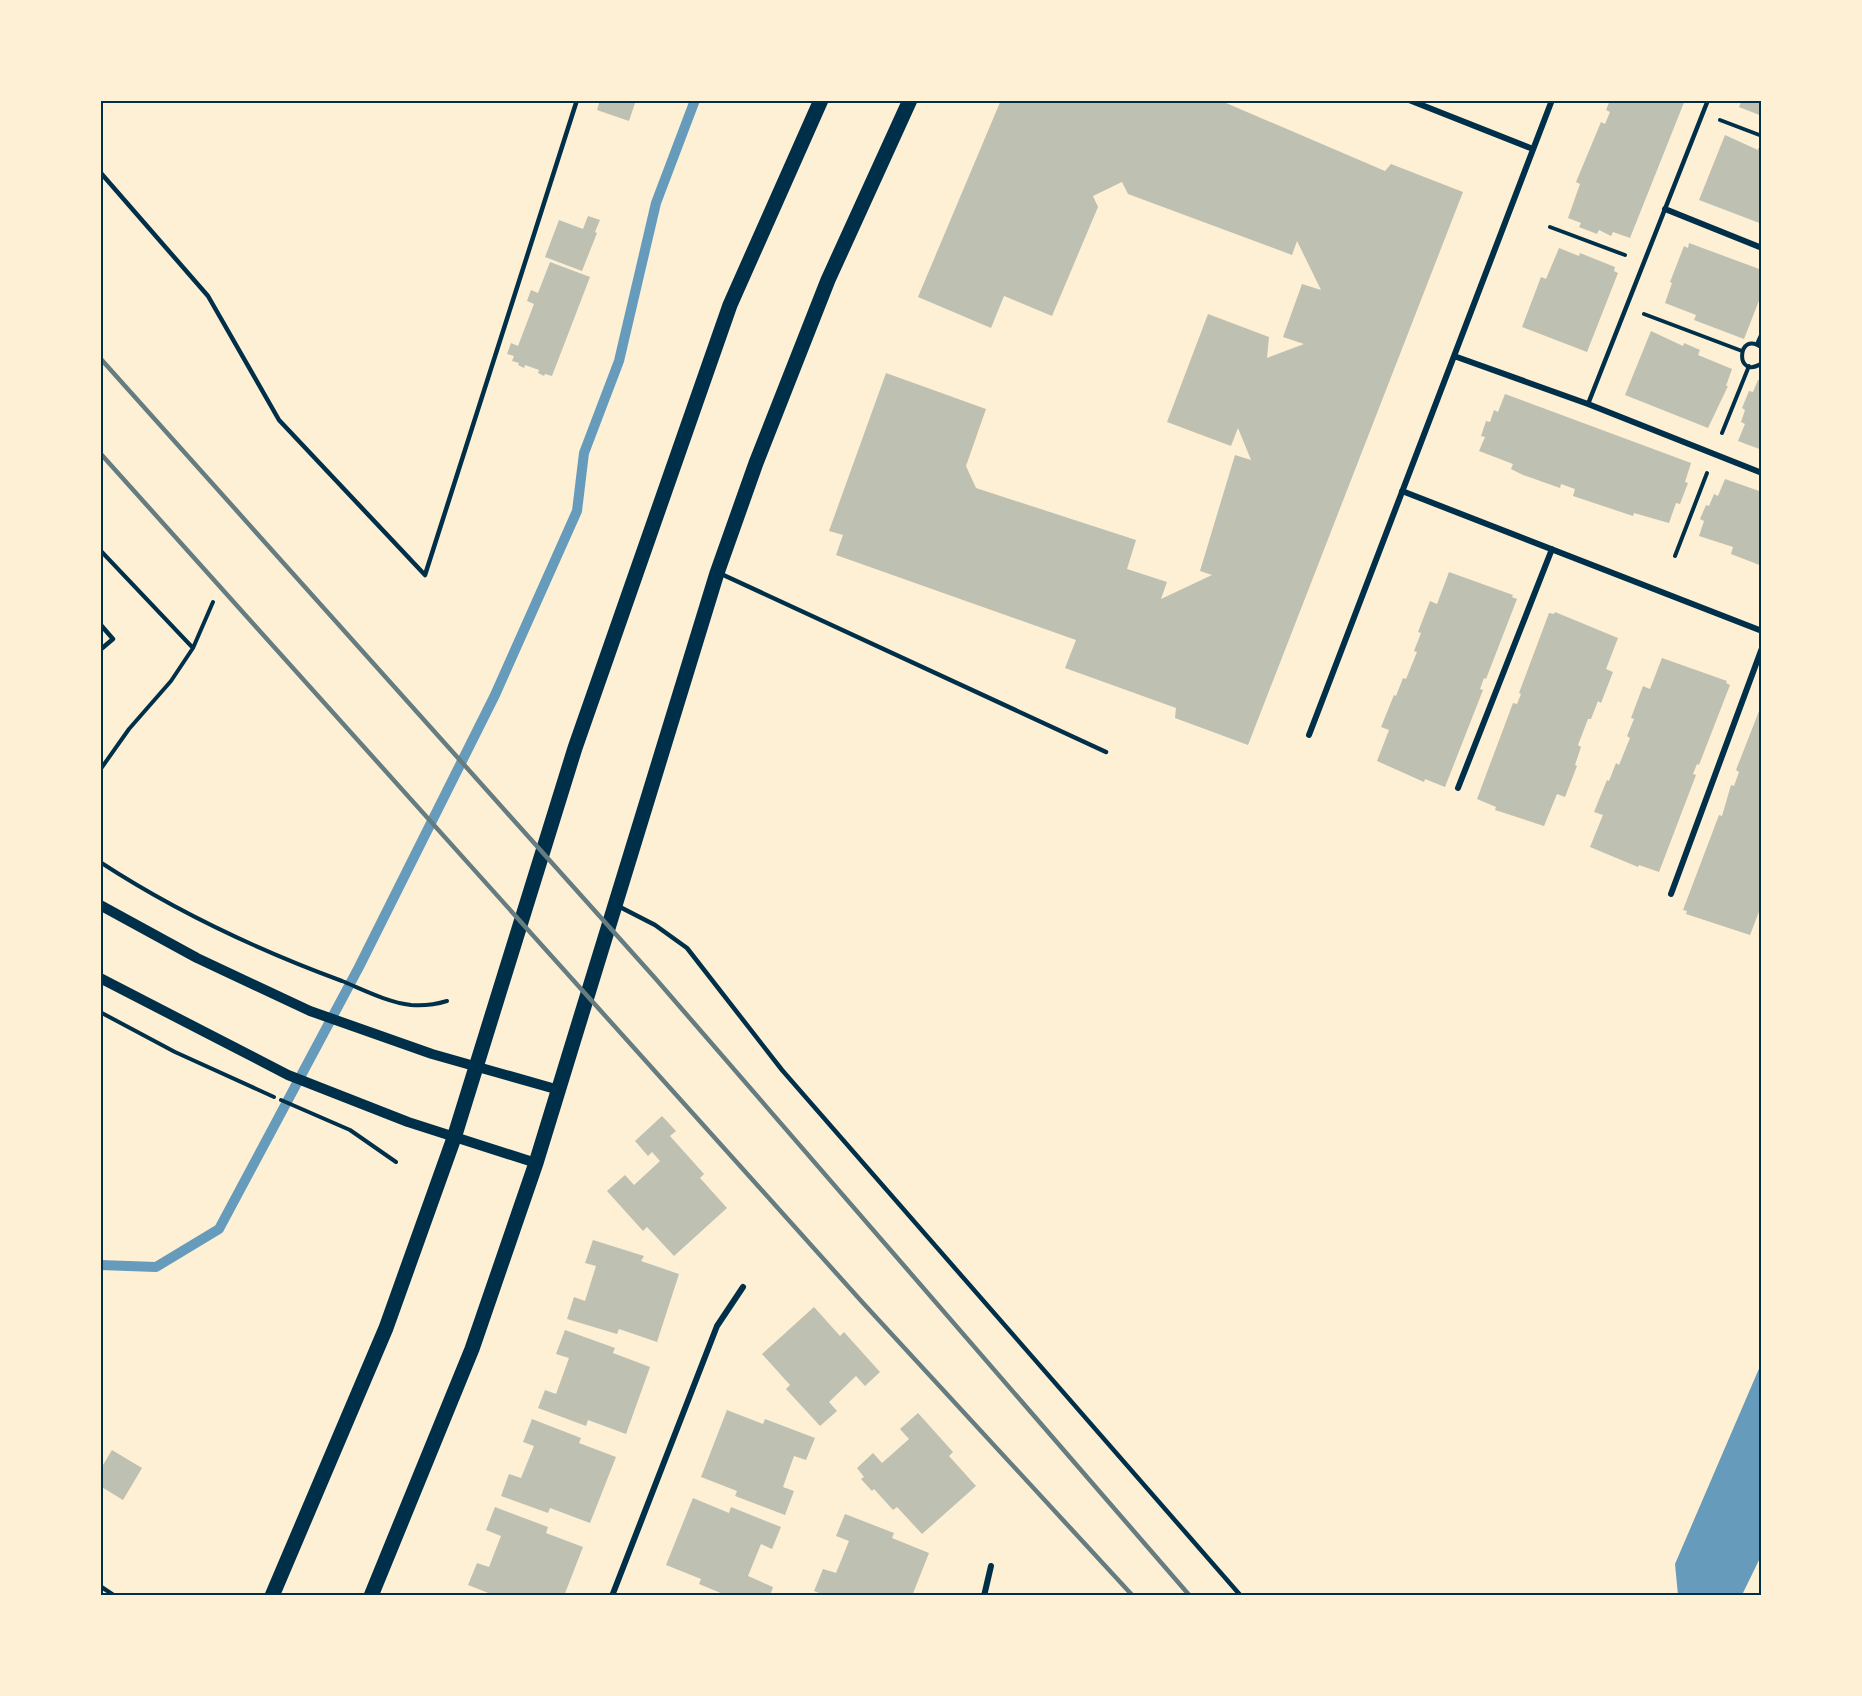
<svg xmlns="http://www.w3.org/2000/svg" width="1862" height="1696" font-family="'Work Sans',sans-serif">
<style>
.water{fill:#669bbc}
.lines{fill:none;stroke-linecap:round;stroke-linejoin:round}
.stream{stroke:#669bbc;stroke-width:10}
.building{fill:#bec0b2}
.path{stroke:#003049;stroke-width:4}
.service{stroke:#003049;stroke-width:4.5}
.minor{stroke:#003049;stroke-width:6}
.tertiary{stroke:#003049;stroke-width:10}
.primary{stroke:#003049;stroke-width:15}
.rail{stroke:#657d81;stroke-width:4.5}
.neatline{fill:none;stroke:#003049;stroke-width:2}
</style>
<rect width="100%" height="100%" fill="#fdf0d5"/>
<path class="water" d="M 1761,1364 L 1761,1556 L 1742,1595 L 1678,1595 L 1675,1564 Z"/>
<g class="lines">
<path class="stream" d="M 100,1265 L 156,1267 L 219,1229 L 359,967 L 495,695 L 577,511 L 584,453 L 619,361 L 656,203 L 695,100"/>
</g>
<path class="building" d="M 600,100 L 636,100 L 629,121 L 597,110 Z
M 1001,100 L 1219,100 L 1385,171 L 1391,164 L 1463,192 L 1248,745 L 1175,718 L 1176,708 L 1065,668 L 1076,640 L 836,555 L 843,535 L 829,531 L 886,373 L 986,409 L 966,466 L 976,488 L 1136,540 L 1127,569 L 1167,582 L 1161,599 L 1212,575 L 1200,571 L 1235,455 L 1251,460 L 1238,428 L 1231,446 L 1167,422 L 1208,314 L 1269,337 L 1267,358 L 1304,344 L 1283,337 L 1302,284 L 1321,290 L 1297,241 L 1292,255 L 1128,194 L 1122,182 L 1093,196 L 1098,207 L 1052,316 L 1004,296 L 991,328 L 918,297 Z
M 1610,100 L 1685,100 L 1630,238 L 1613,232 L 1611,236 L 1599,230 L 1597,234 L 1579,227 L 1581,223 L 1568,218 L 1580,184 L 1576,182 L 1601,122 L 1605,124 L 1610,112 L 1606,110 Z
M 1742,100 L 1762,100 L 1762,116 L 1739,107 Z
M 1725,135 L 1758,150 L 1758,148 L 1762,149 L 1762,224 L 1699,200 Z
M 588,216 L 600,220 L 595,232 L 597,233 L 582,271 L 545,257 L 559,220 L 583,229 Z
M 1689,243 L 1762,270 L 1762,293 L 1744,339 L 1694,320 L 1696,315 L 1665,303 L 1672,283 L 1670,282 L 1684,246 L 1688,248 Z
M 1559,248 L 1579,256 L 1580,253 L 1615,267 L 1614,271 L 1618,273 L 1587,352 L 1522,327 L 1541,277 L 1546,279 Z
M 550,262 L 590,277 L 552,376 L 545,374 L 544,376 L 538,373 L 539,370 L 525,365 L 524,368 L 518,365 L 519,363 L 512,361 L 514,356 L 507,354 L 511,343 L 518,346 L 534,304 L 527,301 L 531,290 L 538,293 Z
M 1651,331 L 1683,346 L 1684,343 L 1700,350 L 1698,355 L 1732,369 L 1726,386 L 1728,386 L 1708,428 L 1625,395 Z
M 1758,380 L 1762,381 L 1762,450 L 1738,441 L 1745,424 L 1741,422 L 1745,410 L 1742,408 L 1749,391 L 1753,392 Z
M 1505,394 L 1691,463 L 1685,482 L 1688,483 L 1680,504 L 1676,503 L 1669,523 L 1634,513 L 1633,516 L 1573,496 L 1575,489 L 1561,484 L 1560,488 L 1523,475 L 1511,469 L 1513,464 L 1479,451 L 1485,437 L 1481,436 L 1486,421 L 1490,422 L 1494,410 L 1498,412 Z
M 1725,479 L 1762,492 L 1762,566 L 1731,554 L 1733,547 L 1699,536 L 1704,521 L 1700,519 L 1706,505 L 1709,506 L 1714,494 L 1718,496 Z
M 1449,572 L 1513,595 L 1512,597 L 1517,599 L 1486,679 L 1484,678 L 1480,689 L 1483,690 L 1445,787 L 1425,779 L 1424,782 L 1377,761 L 1389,730 L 1381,727 L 1394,695 L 1396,696 L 1403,678 L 1406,679 L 1417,652 L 1414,651 L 1421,633 L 1418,632 L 1430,601 L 1437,604 Z
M 1555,612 L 1618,638 L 1606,669 L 1613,672 L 1601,703 L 1598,701 L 1591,719 L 1588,719 L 1578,745 L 1581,747 L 1575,765 L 1577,766 L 1565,797 L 1557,794 L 1544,826 L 1495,810 L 1496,807 L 1477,799 L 1513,703 L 1517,704 L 1521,694 L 1519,693 L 1549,613 L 1554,614 Z
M 1662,658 L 1727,681 L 1726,683 L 1730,685 L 1699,765 L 1697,764 L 1693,774 L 1696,775 L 1659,872 L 1639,865 L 1638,867 L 1590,847 L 1603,815 L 1594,812 L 1607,780 L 1609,781 L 1616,763 L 1619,765 L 1630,738 L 1627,736 L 1634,719 L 1631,718 L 1643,686 L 1650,689 Z
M 1761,706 L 1762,904 L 1750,935 L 1686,914 L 1687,911 L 1683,910 L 1719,815 L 1722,816 L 1731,785 L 1734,786 L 1739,772 L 1736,770 Z
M 662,1116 L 676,1131 L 670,1136 L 704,1174 L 700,1178 L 727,1208 L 674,1256 L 647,1227 L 643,1231 L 607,1191 L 625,1175 L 634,1185 L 660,1161 L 652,1152 L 648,1156 L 635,1141 Z
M 593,1240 L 644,1256 L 641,1261 L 679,1274 L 657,1342 L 619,1329 L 617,1334 L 567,1319 L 574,1297 L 585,1301 L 596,1266 L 585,1263 Z
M 814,1307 L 840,1336 L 844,1332 L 880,1372 L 865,1386 L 856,1376 L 829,1402 L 837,1411 L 820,1426 L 786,1389 L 790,1385 L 762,1354 Z
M 565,1330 L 615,1348 L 613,1353 L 650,1367 L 626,1434 L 588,1420 L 586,1426 L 538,1408 L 545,1390 L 556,1394 L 569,1358 L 556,1354 Z
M 727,1410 L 763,1424 L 765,1419 L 815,1438 L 806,1460 L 794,1456 L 783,1487 L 794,1491 L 785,1515 L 735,1496 L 737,1491 L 701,1477 Z
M 918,1413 L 953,1452 L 949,1456 L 976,1486 L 922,1534 L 897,1507 L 893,1510 L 874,1489 L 872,1491 L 861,1479 L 864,1477 L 857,1468 L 873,1453 L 882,1463 L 909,1439 L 900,1429 Z
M 532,1419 L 581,1438 L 579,1443 L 616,1457 L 590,1523 L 550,1508 L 548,1513 L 501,1496 L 509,1474 L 521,1478 L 534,1446 L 523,1442 Z
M 112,1450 L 142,1468 L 123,1500 L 100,1486 L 100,1470 Z
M 693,1498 L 729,1513 L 731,1507 L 781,1527 L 772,1549 L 761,1544 L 748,1576 L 773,1587 L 770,1596 L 728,1596 L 699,1584 L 701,1579 L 666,1565 Z
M 495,1507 L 548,1527 L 546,1533 L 583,1547 L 564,1596 L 496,1596 L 468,1585 L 477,1563 L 489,1567 L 501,1536 L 486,1530 Z
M 845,1514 L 894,1533 L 892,1538 L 929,1553 L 912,1596 L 827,1596 L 814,1591 L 823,1569 L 836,1573 L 849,1541 L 836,1536 Z"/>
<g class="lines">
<path class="path" d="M 1720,120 L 1762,136
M 1550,227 L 1625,255
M 1644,314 L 1742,351
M 1757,344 L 1762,333
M 1762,348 C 1737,328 1734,382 1762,363
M 1722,433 L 1749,366
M 100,550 L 193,648
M 1675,556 L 1707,473
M 100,770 L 129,729 L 171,681 L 193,648 L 213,602
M 100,862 C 175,911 258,950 342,981 C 364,990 387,1002 411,1005 C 424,1006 434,1005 447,1001
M 100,1012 L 175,1052 L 274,1097
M 281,1100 L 350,1130 L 396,1162"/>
<path class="service" d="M 100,172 L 208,296 L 279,420 L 425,575 L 577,100
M 1588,404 L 1708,100
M 719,573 L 1106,752
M 100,624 L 113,639 L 100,650
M 618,906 L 655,925 L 687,948 L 782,1070 L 1241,1596
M 100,1586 L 115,1596"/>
<path class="minor" d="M 1409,100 L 1533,149
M 1665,209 L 1762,248
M 1454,356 L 1588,404 L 1762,473
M 1402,491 L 1762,631
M 1309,735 L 1552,100
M 1458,788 L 1552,549
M 1671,894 L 1762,648
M 612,1596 L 717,1326 L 743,1287
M 984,1596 L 991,1566"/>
<path class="tertiary" d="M 100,905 L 197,958 L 310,1011 L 432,1054 L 559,1090
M 100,978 L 288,1075 L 408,1122 L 536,1163"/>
<path class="primary" d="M 272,1596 L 386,1328 L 454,1138 L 575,748 L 730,305 L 821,100
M 371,1596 L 472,1349 L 536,1163 L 717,573 L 756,463 L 828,280 L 910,100"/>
<path class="rail" d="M 100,358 L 655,978 L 1190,1596
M 100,453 L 863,1303 L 1133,1596"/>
</g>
<rect width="1862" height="1696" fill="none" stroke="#fdf0d5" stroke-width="204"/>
<rect x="102" y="102" width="1658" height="1492" class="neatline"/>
</svg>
